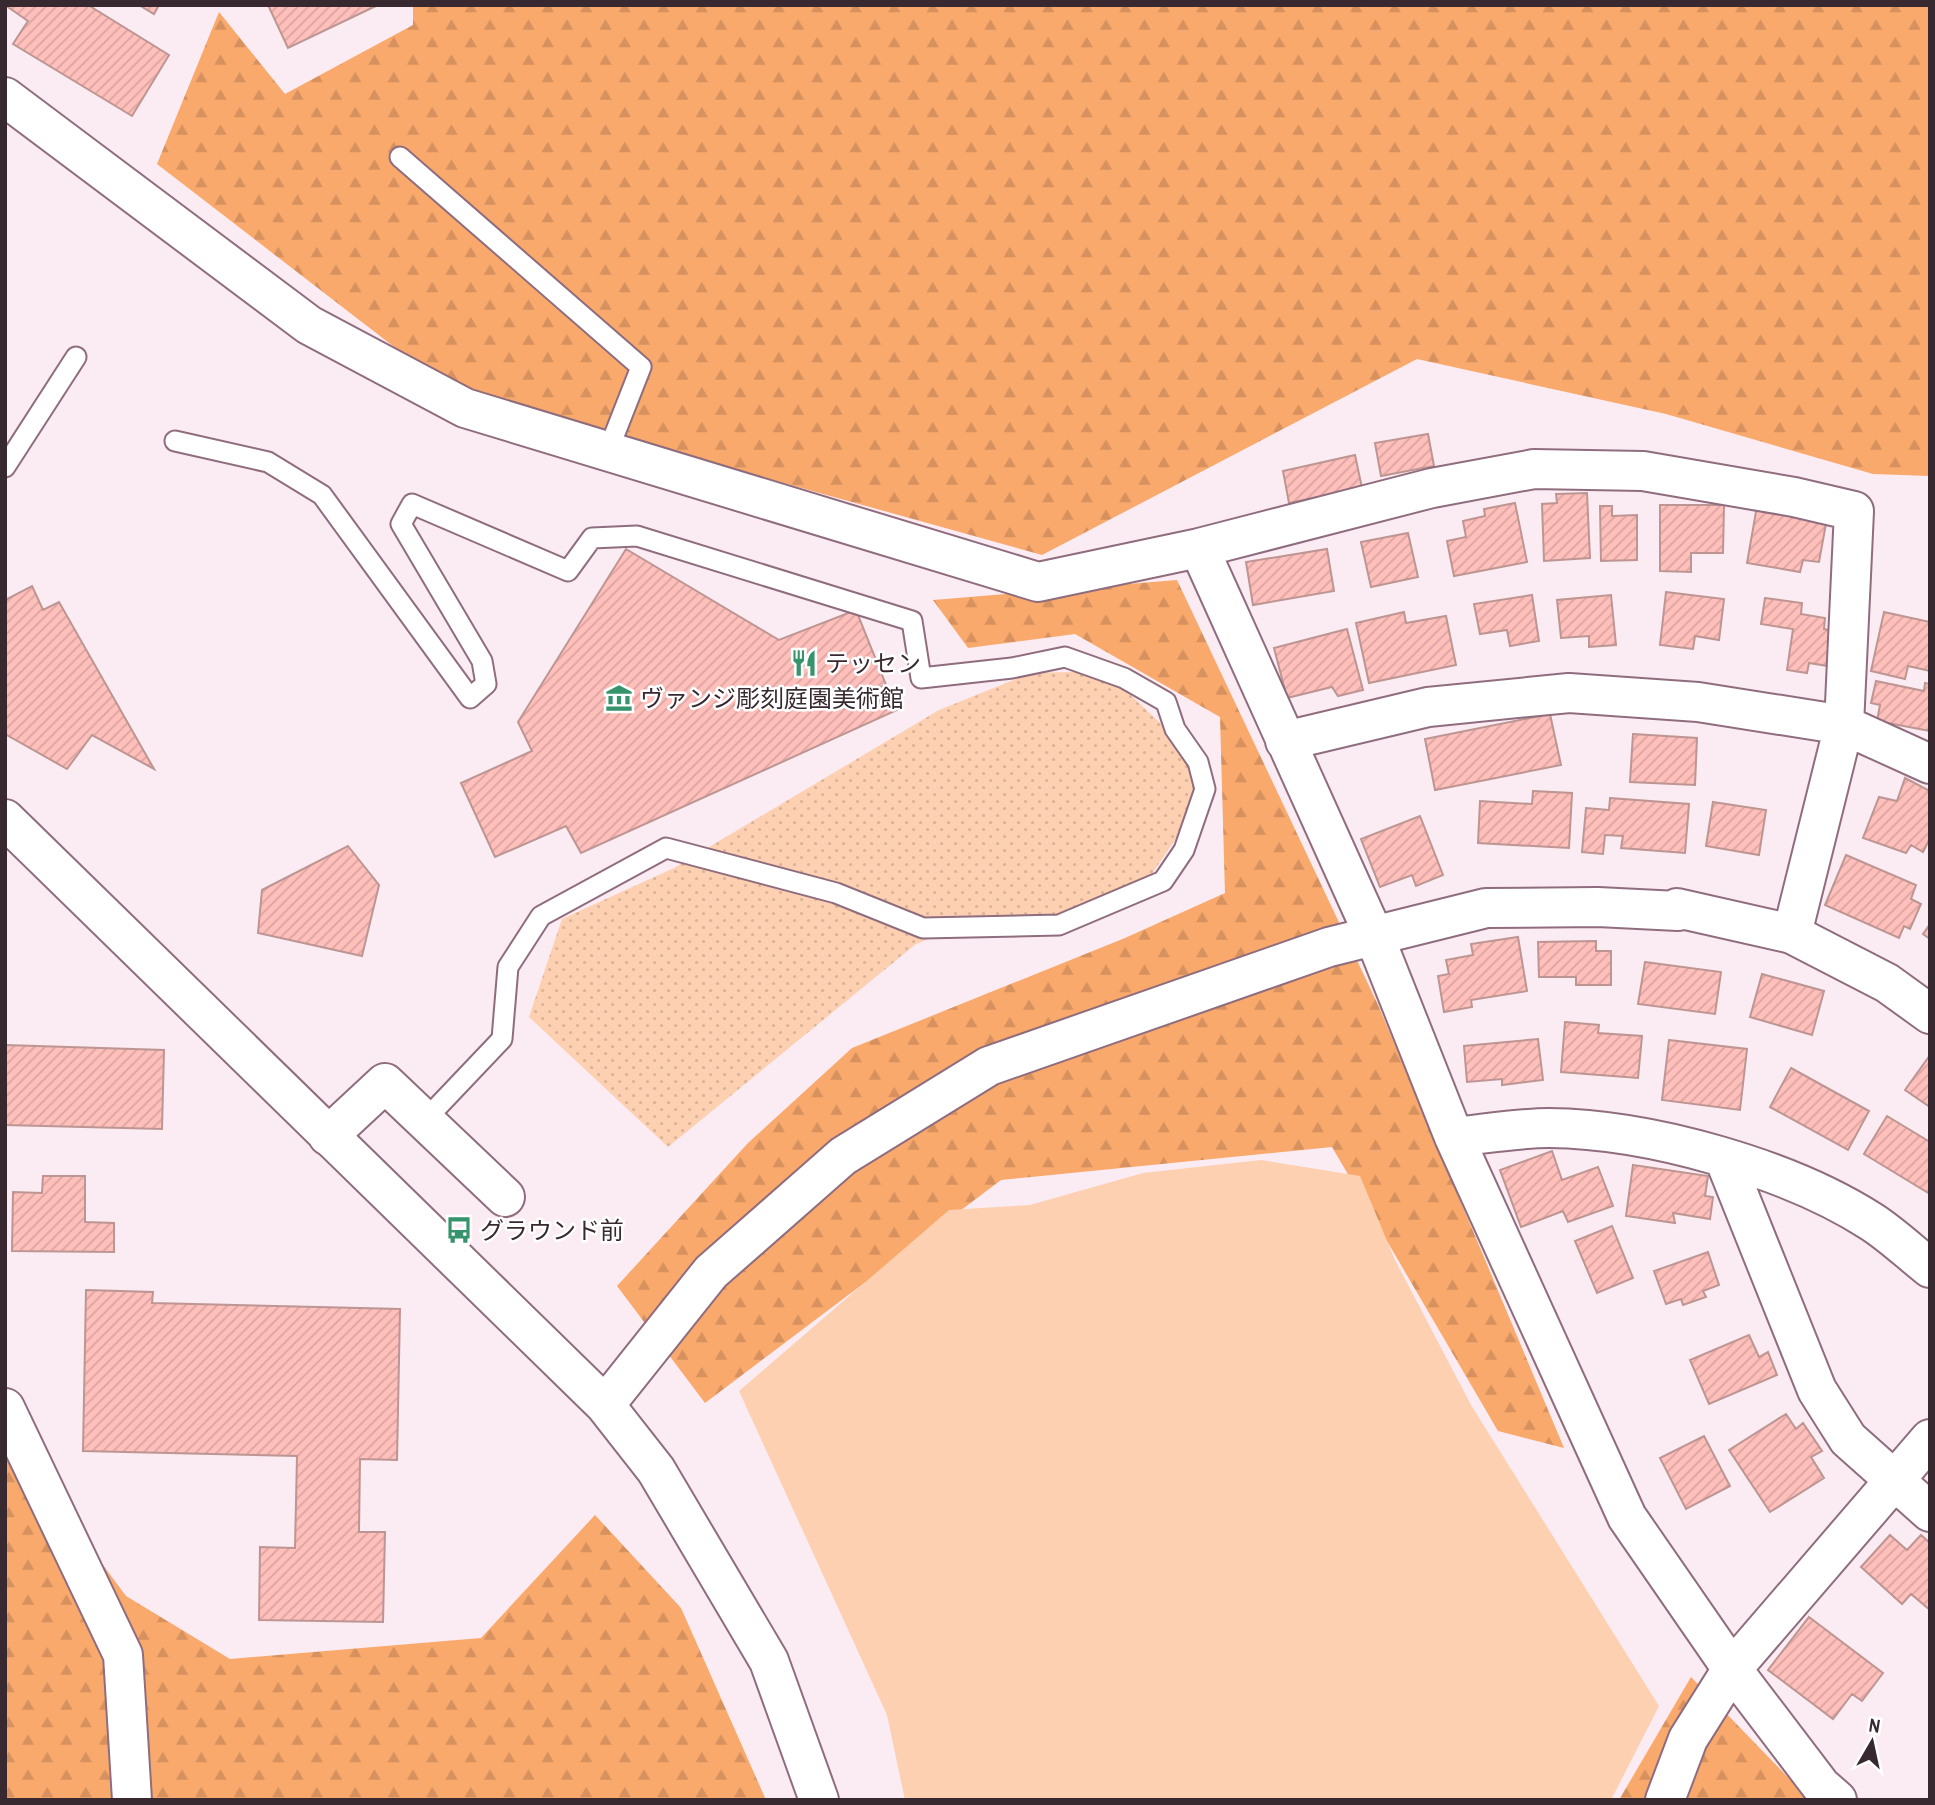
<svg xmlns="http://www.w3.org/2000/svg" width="1935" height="1805" font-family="'Archivo Narrow','Noto Sans JP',sans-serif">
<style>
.grass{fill:url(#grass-dots)}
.forest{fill:url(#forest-firs)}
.pitch{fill:#fdd0b1}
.building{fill:url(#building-hatch);stroke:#bd9592;stroke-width:2}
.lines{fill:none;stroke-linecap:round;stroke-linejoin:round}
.lane-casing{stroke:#8f6d7e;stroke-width:23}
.street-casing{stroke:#8f6d7e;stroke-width:42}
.secondary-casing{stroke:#8f6d7e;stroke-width:42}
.lane{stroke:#fff;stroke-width:19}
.street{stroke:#fff;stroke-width:38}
.secondary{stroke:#fff;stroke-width:38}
.labels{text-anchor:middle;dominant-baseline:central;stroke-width:5;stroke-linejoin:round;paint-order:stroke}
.poi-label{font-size:24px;fill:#382930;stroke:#fff;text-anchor:start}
</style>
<defs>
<pattern id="grass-dots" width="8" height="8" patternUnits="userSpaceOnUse" patternTransform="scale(1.75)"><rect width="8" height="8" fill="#fdd0b1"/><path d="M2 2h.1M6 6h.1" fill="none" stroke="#dab399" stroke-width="1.8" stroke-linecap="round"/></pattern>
<pattern id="forest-firs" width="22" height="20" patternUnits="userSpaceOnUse" patternTransform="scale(1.75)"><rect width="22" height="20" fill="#f9a96c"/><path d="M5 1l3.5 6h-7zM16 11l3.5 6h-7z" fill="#d6915e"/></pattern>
<pattern id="building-hatch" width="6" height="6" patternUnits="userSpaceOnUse" patternTransform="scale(1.75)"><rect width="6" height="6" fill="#ffbfbb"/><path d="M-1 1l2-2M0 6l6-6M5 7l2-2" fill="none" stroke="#dba4a1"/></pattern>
</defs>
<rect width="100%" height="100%" fill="#fbebf2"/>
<path class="grass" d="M 1105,671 L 1191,752 L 1201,802 L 1140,891 L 1014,938 L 959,927 L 916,944 L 668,1147 L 529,1017 L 562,919 L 674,868 L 939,710 L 1031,673 Z"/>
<path class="forest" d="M 413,5 L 1930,5 L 1930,476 L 1873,474 L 1666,414 L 1417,359 L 1042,555 L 450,390 L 157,164 L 219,12 L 285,94 L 413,25 Z
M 1177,580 L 1379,1007 L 1564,1448 L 1498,1431 L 1332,1147 L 1001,1180 L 705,1403 L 617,1286 L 748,1143 L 852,1048 L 1125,938 L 1225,893 L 1220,717 L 1075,634 L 968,648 L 933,600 Z
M 5,1434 L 126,1596 L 230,1659 L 481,1638 L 595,1515 L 681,1608 L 766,1800 L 5,1800 Z
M 1691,1677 L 1810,1800 L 1619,1800 Z"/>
<path class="pitch" d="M 1261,1160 L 1360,1176 L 1395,1260 L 1471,1405 L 1659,1706 L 1611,1800 L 905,1800 L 887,1715 L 739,1391 L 949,1210 L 1030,1205 L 1143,1173 Z"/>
<path class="building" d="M 5,5 L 88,5 L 169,55 L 132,116 L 13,44 L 28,21 Z
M 139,5 L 159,5 L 154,14 Z
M 268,5 L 378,5 L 288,48 Z
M 1428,434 L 1434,466 L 1381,476 L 1375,443 Z
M 1355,455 L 1362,488 L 1289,503 L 1283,471 Z
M 1587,493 L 1590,558 L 1544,561 L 1542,504 L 1557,503 L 1556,494 Z
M 1515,503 L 1527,562 L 1454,576 L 1447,541 L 1466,537 L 1463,521 L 1485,516 L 1484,509 Z
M 1660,505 L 1724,505 L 1723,553 L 1691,553 L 1691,572 L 1660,571 Z
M 1600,506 L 1612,506 L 1612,516 L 1637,515 L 1637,560 L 1601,561 Z
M 1757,506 L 1827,518 L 1819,562 L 1803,560 L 1800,572 L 1747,563 Z
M 1408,533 L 1418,577 L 1371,587 L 1361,542 Z
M 626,549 L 779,640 L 856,610 L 886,685 L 866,693 L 897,710 L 581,853 L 566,826 L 495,857 L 461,783 L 532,751 L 518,722 Z
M 1327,549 L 1334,591 L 1253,605 L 1246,562 Z
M 32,586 L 43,610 L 59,602 L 154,769 L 92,735 L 67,769 L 5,734 L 5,600 Z
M 1666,592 L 1724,599 L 1719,640 L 1695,636 L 1693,649 L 1660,645 Z
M 1532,595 L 1539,641 L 1510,646 L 1507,630 L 1480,634 L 1474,604 Z
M 1611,595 L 1616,645 L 1589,647 L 1589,636 L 1561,638 L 1557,600 Z
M 1765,598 L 1802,603 L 1801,614 L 1825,618 L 1824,629 L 1833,631 L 1828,666 L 1809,663 L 1807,673 L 1787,670 L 1793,629 L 1761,624 Z
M 1404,612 L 1406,623 L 1446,616 L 1456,665 L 1369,683 L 1356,623 Z
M 1884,612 L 1930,622 L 1930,671 L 1908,666 L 1905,679 L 1871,671 Z
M 1347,629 L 1363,690 L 1338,696 L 1332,687 L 1287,698 L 1274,648 Z
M 1876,681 L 1924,691 L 1925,683 L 1930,684 L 1930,731 L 1877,721 L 1880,705 L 1871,703 Z
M 1550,714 L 1561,765 L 1435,790 L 1425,739 Z
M 1633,734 L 1697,738 L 1695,785 L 1630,782 Z
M 1905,778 L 1930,791 L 1930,838 L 1923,852 L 1911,845 L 1906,853 L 1863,838 L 1879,797 L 1897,801 Z
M 1533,791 L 1572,793 L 1569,848 L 1478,843 L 1480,801 L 1532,804 Z
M 1610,798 L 1689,804 L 1685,853 L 1621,848 L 1623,836 L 1605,835 L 1603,854 L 1582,852 L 1586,808 L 1609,810 Z
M 1713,802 L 1766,810 L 1759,855 L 1706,846 Z
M 1420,816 L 1443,875 L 1416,886 L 1412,875 L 1380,887 L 1361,839 Z
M 348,846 L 379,885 L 362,956 L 258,933 L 262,890 Z
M 1846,855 L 1916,885 L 1911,899 L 1921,904 L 1910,929 L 1904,926 L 1899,938 L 1825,905 Z
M 1930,924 L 1930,939 L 1923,934 Z
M 1518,937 L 1527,991 L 1471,1000 L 1472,1007 L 1444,1012 L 1438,976 L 1449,974 L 1446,960 L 1473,955 L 1471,944 Z
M 1596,941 L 1596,951 L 1611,951 L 1611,985 L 1576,985 L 1576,977 L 1539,977 L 1538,942 Z
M 1645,962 L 1721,972 L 1715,1014 L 1638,1004 Z
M 1762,974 L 1824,991 L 1812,1035 L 1750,1017 Z
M 1565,1022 L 1599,1025 L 1598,1033 L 1642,1036 L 1638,1078 L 1561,1072 Z
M 1538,1039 L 1543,1080 L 1502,1085 L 1502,1079 L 1467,1082 L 1464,1046 Z
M 1669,1040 L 1747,1049 L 1740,1110 L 1662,1100 Z
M 5,1045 L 164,1050 L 162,1129 L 5,1125 Z
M 1930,1055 L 1930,1107 L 1905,1090 Z
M 1791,1068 L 1869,1111 L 1848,1150 L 1770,1107 Z
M 1887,1116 L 1930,1142 L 1930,1194 L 1864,1154 Z
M 1552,1151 L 1562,1180 L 1598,1167 L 1613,1206 L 1568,1222 L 1563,1211 L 1521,1227 L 1500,1170 Z
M 1633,1165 L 1708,1176 L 1705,1196 L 1713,1197 L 1710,1219 L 1673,1213 L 1675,1223 L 1626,1216 Z
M 43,1176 L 85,1176 L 85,1222 L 114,1223 L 114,1252 L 12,1251 L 13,1192 L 42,1193 Z
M 1612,1226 L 1633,1278 L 1597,1293 L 1575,1241 Z
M 1708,1252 L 1719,1285 L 1703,1291 L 1706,1297 L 1683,1305 L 1681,1299 L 1666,1304 L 1654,1271 Z
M 86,1290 L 153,1292 L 152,1303 L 400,1309 L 397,1460 L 360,1459 L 359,1532 L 385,1532 L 383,1622 L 259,1620 L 260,1547 L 295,1548 L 297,1456 L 83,1451 Z
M 1749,1335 L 1759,1357 L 1768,1352 L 1777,1375 L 1709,1404 L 1690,1360 Z
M 1786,1414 L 1796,1429 L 1803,1423 L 1822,1451 L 1811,1457 L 1824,1478 L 1770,1512 L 1729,1450 Z
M 1704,1436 L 1730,1486 L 1686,1509 L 1660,1458 Z
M 1890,1535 L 1907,1550 L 1921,1535 L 1930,1543 L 1930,1610 L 1911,1594 L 1902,1604 L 1861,1567 Z
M 1809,1617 L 1883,1673 L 1862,1701 L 1852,1694 L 1833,1719 L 1768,1670 Z"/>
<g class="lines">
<defs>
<path id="lane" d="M 400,157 L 641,367 L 608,451
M 175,441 L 268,462 L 322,495 L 470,698 L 486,684 L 482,661 L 401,524 L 412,504 L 568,571 L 592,538 L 637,536 L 912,621 L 921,678 L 1012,668 L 1065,657 L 1124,678 L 1166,702 L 1175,729 L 1198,762 L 1205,789 L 1184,850 L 1163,881 L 1059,925 L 923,928 L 836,893 L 666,848 L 541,916 L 508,967 L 502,1039 L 425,1120
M 5,467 L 76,357"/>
<path id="street" d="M 5,97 L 309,325 L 465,408 L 1038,582 L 1199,548 L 1432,488 L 1534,469 L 1643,471 L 1794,497 L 1854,511 L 1844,725 L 1792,934
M 1199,548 L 1375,938 L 1454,1137 L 1627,1517 L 1732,1669 L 1821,1786 L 1837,1800
M 1285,741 L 1428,707 L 1569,693 L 1698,702 L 1844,725 L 1930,764
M 328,1136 L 385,1083 L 505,1197
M 1454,1137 C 1485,1134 1518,1128 1549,1128 C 1649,1129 1788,1168 1872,1222 C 1892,1235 1911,1253 1930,1268
M 1724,1158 L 1817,1390 L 1848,1439 L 1930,1512
M 5,1408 L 123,1655 L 132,1800
M 1665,1800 L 1688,1739 L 1732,1669 L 1930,1439"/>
<path id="secondary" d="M 5,819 L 605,1405 L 656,1470 L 769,1661 L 819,1800
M 605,1405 L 711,1272 L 843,1156 L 989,1066 L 1329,947 L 1486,908 L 1598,907 L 1678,911 L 1677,908 L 1792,934 L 1887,983 L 1930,1014"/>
</defs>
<use href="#lane" class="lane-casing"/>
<use href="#street" class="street-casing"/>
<use href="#secondary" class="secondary-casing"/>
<use href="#lane" class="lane"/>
<use href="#street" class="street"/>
<use href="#secondary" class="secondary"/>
</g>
<defs>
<symbol id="restaurant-bare" viewBox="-9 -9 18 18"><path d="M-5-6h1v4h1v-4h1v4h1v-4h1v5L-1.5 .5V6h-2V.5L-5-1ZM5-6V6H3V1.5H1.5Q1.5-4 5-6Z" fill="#37936b" stroke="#fff" stroke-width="2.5" paint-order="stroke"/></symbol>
<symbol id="museum-bare" viewBox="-9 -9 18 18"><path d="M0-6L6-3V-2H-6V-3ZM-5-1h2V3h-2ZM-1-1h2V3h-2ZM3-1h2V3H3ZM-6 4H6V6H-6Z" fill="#37936b" stroke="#fff" stroke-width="2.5" paint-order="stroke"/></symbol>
<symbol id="bus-bare" viewBox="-9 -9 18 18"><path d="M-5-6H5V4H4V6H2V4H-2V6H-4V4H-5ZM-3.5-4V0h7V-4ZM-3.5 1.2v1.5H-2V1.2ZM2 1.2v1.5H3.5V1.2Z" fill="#37936b" stroke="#fff" stroke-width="2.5" paint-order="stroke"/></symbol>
</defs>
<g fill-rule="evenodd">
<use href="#restaurant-bare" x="785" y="644" width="38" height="38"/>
<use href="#museum-bare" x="600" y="679" width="38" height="38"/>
<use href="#bus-bare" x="440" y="1211" width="38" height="38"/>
</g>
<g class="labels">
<g class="poi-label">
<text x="825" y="663">テッセン</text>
<text x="640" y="698">ヴァンジ彫刻庭園美術館</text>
<text x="480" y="1230">グラウンド前</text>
</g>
</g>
<rect width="1935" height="1805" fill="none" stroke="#382930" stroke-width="14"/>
<g transform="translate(1872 1742) rotate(9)" stroke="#ffffff" stroke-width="5" paint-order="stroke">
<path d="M0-5L12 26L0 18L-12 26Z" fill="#382930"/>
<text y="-10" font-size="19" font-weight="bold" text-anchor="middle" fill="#382930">N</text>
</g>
</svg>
